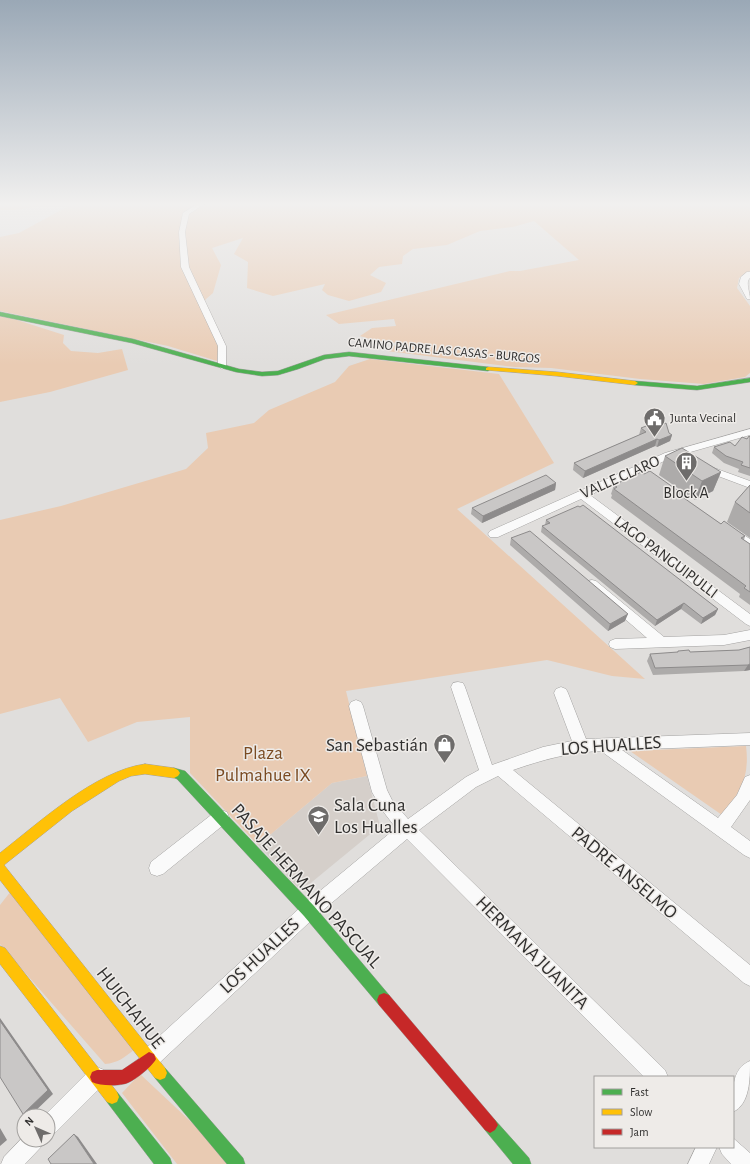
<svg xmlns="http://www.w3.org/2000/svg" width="750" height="1164" font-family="'Alegreya Sans',sans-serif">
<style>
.built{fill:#d5cfca}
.green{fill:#e9cbb3}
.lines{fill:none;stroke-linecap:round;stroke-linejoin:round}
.street-casing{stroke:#a3a2a1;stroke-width:1}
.fast-casing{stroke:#a3a2a1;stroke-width:1}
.slow-casing{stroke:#a3a2a1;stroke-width:1}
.jam-casing{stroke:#a3a2a1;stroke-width:1}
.street{fill:#fafafa;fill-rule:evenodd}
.fast{fill:#4caf50;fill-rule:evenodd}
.slow{fill:#ffc107;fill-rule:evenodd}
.jam{fill:#c62828;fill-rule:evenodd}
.wall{fill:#adabaa}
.shaded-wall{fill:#8d8b8b}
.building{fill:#c9c7c6;stroke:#8d8b8b}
.labels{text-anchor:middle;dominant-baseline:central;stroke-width:3;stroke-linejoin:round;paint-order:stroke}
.far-street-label{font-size:13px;fill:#302f2e;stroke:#eeebe8}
.far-poi-label{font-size:13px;fill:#302f2e;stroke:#eeebe8;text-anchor:start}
.street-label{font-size:16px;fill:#302f2e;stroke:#eeebe8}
.poi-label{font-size:16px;fill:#302f2e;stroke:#eeebe8}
.near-poi-label{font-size:19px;fill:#302f2e;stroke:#eeebe8;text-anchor:end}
.near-street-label{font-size:19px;fill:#302f2e;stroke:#eeebe8}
.near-park-label{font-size:19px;fill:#7a4a21;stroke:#eeebe8}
</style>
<rect width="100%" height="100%" fill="#e0dedc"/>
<path class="built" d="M 367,776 L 380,826 L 301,891 L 258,845 L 332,783 Z"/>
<path class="green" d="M 0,203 L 61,203 L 14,210 L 0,210 Z
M 77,203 L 750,203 L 750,271 L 739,278 L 737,288 L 750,306 L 750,373 L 745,377 L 704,384 L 640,379 L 551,368 L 515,367 L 387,351 L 398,343 L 376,341 L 360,336 L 372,328 L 396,326 L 394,319 L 339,324 L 326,315 L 510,271 L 520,271 L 579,260 L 534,221 L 513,227 L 480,231 L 447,245 L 413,249 L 403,256 L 402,264 L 379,267 L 370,275 L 386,283 L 381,292 L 349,301 L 328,295 L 322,290 L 325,284 L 273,296 L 247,288 L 248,262 L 234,254 L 243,238 L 212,248 L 221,265 L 213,293 L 206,299 L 201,307 L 218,347 L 217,361 L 168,346 L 0,311 L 0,237 L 19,233 L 63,209 Z
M 0,316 L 17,320 L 64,335 L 63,343 L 71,351 L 98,353 L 122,349 L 128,370 L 50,392 L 0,402 Z
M 370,359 L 499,374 L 554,463 L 457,509 L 645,679 L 612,676 L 547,660 L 346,691 L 367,776 L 332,783 L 258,845 L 190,773 L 190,717 L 137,722 L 88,742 L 60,698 L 0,714 L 0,520 L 61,506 L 186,469 L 208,448 L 206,433 L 254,423 L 269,410 L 335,382 L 349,366 Z
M 746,746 C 750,778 740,792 722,815 L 630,751 Z
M 11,891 L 135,1049 C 125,1057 118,1063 105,1064 L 0,944 L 0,905 Z
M 140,1074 L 236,1164 L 177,1164 L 122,1093 Z"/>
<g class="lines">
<defs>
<path id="street" d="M 199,203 L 206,203 L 189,214 L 185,232 L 189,267 L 226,346 L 226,366 L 222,369 L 218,366 L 218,346 L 181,267 L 179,232 L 183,213 Z
M 747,272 L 750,272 L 750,278 C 745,282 750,292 750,299 L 747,299 L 739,284 L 741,277 Z
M 750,429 L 750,435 L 673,457 L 590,495 L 750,614 L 750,626 L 746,624 L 581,499 L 498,537 L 490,537 L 488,534 L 490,531 L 665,453 Z
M 706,465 L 750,481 L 750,488 L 702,470 L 701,468 L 702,466 Z
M 731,527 L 750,539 L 750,548 L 727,534 L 725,531 L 727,528 Z
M 592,580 L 596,581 L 664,637 L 724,635 L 750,630 L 750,640 L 724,645 L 615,649 L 610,647 L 609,644 L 610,641 L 615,639 L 647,638 L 588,587 L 586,584 L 588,581 Z
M 458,682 L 463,683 L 465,687 L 492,765 L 543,747 L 572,741 L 554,693 L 556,689 L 561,687 L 566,689 L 568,693 L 586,739 L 750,733 L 750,745 L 622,750 L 718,818 L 737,795 L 745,777 L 750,775 L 750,800 L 731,827 L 750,841 L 750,858 L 744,855 L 601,751 C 570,752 542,760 513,770 L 750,965 L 750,986 L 744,983 L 498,776 L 476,787 L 419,830 L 665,1070 L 668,1077 L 644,1077 L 407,839 L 315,917 L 156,1066 L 149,1069 L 142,1066 L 139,1059 L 142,1052 L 303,905 L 396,828 L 382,810 L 372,792 L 349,706 L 351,702 L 356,700 L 361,702 L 363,706 L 387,790 L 392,800 L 408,819 L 466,777 L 479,770 L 451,687 L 453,683 Z
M 221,810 L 227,812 L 229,817 L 227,822 L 163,874 L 157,876 L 151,874 L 149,868 L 151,862 L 215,812 Z
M 750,1061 C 750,1079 750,1104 733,1112 C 733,1094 730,1069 750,1061 Z
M 97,1067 L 104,1070 L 107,1077 L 104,1084 L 55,1133 L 48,1136 L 48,1116 L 44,1116 L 90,1070 Z
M 24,1136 L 24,1140 L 44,1140 L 41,1147 L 25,1164 L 1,1164 L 4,1157 Z
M 733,1138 L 750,1153 L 750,1164 L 731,1164 L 722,1154 L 719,1147 L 733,1147 Z
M 696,1147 L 717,1147 L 709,1164 L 688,1164 Z"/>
<path id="fast" d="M 0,312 L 133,339 L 239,369 L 262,372 L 278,371 L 324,355 L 349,352 L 488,367 L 491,369 L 488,371 L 349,356 L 325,359 L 298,369 L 278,375 L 262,376 L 236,372 L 132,343 L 0,316 Z
M 750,378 L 750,382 L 697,390 L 635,385 L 632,383 L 635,381 L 697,386 Z
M 174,768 L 185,771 L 314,906 L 389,995 L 391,1000 L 389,1005 L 384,1007 L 379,1005 L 304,916 L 177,779 L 170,776 L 168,773 L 170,770 Z
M 160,1066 L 165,1068 L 243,1158 L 245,1164 L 227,1164 L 155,1078 L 153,1073 L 155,1068 Z
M 112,1090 L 117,1092 L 170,1158 L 172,1164 L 154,1164 L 107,1102 L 105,1097 L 107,1092 Z
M 490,1117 L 495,1120 L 529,1158 L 531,1164 L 513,1164 L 485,1130 L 482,1125 L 485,1120 Z"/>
<path id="slow" d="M 488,367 L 557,372 L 635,381 L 638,383 L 635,385 L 557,376 L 486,370 L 486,368 Z
M 145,764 L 174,768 L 178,770 L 180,773 L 178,776 L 174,778 L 145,774 L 131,776 L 119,781 L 72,811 L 4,865 L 165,1068 L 167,1073 L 165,1078 L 160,1080 L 155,1078 L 0,880 L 0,853 C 40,822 95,771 145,764 Z
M 0,946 L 5,948 L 117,1092 L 119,1097 L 117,1102 L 112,1104 L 107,1102 L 0,964 Z"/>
<path id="jam" d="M 384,993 L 389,995 L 495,1120 L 498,1125 L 495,1130 L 490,1133 L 485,1130 L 379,1005 L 377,1000 L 379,995 Z
M 149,1052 L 154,1054 L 156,1059 C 153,1066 132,1083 124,1084 C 115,1086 100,1086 92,1082 L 90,1077 L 92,1072 L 97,1070 L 122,1070 Z"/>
</defs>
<use href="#street" class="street-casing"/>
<use href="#fast" class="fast-casing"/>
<use href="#slow" class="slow-casing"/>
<use href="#jam" class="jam-casing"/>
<use href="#street" class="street"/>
<use href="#fast" class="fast"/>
<use href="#slow" class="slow"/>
<use href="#jam" class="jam"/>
</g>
<path class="wall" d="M 641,428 L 669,433 L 672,435 L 670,441 L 657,447 L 655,446 L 583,478 L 573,470 L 574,463 L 639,435 Z
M 750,437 L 750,476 L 738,472 L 739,469 L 724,463 L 712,453 L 714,447 L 735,446 Z
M 665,456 L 721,472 L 713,491 L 695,500 L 659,475 Z
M 644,474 L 687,497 L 686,500 L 721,524 L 745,536 L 744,540 L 750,544 L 750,605 L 739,597 L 740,594 L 611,498 L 612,495 L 611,494 L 614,485 Z
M 556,483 L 555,490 L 482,523 L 471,514 L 472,508 Z
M 750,485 L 750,538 L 727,522 L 735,502 Z
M 546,520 L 718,609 L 715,615 L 701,624 L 681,609 L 655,626 L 541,532 L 542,526 L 545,525 Z
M 511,538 L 625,621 L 608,631 L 510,545 Z
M 750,647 L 750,670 L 744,671 L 653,675 L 647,661 L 650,654 L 677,653 L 678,651 L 690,652 L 739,650 Z"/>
<path class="shaded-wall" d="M 672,435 L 670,441 L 657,447 L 659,440 Z
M 657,439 L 655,446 L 583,478 L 585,471 Z
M 721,472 L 713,491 L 695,500 L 702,481 Z
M 556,483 L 555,490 L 482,523 L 483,516 Z
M 684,603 L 681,609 L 655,626 L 657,620 Z
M 718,609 L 715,615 L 701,624 L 703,618 Z
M 628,614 L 625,621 L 608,631 L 610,624 Z
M 750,664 L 750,670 L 744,671 L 748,665 Z
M 0,1018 L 53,1094 L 30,1116 L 26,1116 L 23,1114 L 0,1021 Z
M 0,1128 L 7,1140 L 0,1146 Z
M 74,1134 L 78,1137 L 97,1164 L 94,1164 Z"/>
<path class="building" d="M 654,423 L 659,426 L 666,423 L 669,433 L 672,435 L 659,440 L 657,439 L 585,471 L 574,463 L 646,432 L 641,428 Z
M 749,436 L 750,437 L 750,468 L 741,465 L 743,462 L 726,456 L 714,447 L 730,442 L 735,446 L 742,437 L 747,439 Z
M 682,448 L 721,472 L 702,481 L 665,456 Z
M 650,471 L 687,497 L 684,498 L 691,503 L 721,524 L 724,521 L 745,536 L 741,538 L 750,544 L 750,592 L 744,588 L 746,586 L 614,489 L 617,487 L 614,485 L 641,472 L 644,474 Z
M 546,475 L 556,483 L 483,516 L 472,508 Z
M 750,485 L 750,513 L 735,502 Z
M 583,505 L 718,609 L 703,618 L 684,603 L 657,620 L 542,526 L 550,523 L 546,520 L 578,506 L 580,507 Z
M 530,531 L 628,614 L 610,624 L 511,538 Z
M 750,647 L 750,664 L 748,665 L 655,668 L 650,654 L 678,652 L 678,651 L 689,650 L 690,652 L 739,650 Z
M 0,1021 L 48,1090 L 23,1114 L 0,1077 Z
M 74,1134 L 94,1164 L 51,1164 L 48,1159 Z"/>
<linearGradient id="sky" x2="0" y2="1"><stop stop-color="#9aa8b6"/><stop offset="0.56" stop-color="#f1f0ef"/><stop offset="1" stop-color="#f1f0ef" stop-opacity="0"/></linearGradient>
<rect width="750" height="365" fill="url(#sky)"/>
<defs>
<symbol id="civic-pin" viewBox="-11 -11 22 30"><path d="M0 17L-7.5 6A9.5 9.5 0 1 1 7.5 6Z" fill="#6e6c6b" stroke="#eeebe8"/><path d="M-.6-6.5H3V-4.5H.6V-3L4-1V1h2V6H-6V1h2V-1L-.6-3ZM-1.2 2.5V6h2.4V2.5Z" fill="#fff"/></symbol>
<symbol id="building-pin" viewBox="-11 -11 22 30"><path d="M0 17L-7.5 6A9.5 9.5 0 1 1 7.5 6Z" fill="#6e6c6b" stroke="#eeebe8"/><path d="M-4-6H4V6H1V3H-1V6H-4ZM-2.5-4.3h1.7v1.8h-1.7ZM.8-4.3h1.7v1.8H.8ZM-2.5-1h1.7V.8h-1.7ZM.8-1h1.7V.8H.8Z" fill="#fff"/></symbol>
<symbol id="shop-pin" viewBox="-11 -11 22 30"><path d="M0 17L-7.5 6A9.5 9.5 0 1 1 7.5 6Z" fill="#6e6c6b" stroke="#eeebe8"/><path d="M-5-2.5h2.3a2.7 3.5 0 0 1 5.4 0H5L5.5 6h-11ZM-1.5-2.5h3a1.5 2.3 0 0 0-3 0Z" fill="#fff"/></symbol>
<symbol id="school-pin" viewBox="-11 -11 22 30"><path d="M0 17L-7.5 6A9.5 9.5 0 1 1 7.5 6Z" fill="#6e6c6b" stroke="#eeebe8"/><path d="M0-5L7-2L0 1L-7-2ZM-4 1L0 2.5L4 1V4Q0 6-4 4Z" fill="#fff"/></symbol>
</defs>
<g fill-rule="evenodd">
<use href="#civic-pin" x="642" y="406" width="25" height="34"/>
<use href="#building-pin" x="674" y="450" width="25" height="34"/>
<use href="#shop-pin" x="432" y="732" width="25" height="34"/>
<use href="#school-pin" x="306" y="804" width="25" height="34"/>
</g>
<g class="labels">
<g class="far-street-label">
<text transform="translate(444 351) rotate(5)">CAMINO PADRE LAS CASAS - BURGOS</text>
</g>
<g class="far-poi-label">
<text x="670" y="418">Junta Vecinal</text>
</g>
<g class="street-label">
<text transform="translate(620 477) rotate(-24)">VALLE CLARO</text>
<text transform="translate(666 557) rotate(37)">LAGO PANGUIPULLI</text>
</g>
<g class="poi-label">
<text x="686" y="493">Block A</text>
</g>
<g class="near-poi-label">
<text x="428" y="745">San Sebastián</text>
<text x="334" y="805" text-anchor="start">Sala Cuna<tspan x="334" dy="22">Los Hualles</tspan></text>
</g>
<g class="near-street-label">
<text transform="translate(611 746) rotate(-4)">LOS HUALLES</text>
<text transform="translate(624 873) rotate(40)">PADRE ANSELMO</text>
<text transform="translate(306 886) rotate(48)">PASAJE HERMANO PASCUAL</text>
<text transform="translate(532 953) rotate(45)">HERMANA JUANITA</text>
<text transform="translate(260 956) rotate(-43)">LOS HUALLES</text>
<text transform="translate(130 1008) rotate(52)">HUICHAHUE</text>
</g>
<g class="near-park-label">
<text x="263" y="753">Plaza<tspan x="263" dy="22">Pulmahue IX</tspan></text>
</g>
</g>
<rect x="594" y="1076" width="140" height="72" fill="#eeebe8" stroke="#a2a09e"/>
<rect x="602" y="1089" width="20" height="6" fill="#4caf50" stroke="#a2a09e"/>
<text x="630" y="1096" font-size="12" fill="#302f2e">Fast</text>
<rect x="602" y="1109" width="20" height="6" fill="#ffc107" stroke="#a2a09e"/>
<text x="630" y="1116" font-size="12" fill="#302f2e">Slow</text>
<rect x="602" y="1129" width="20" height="6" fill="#c62828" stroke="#a2a09e"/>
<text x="630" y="1136" font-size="12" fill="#302f2e">Jam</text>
<g transform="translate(36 1128) rotate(315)"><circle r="19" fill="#eeebe8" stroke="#a2a09e"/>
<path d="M0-3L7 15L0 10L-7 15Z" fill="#6e6c6b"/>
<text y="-6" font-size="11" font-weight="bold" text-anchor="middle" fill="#302f2e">N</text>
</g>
</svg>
